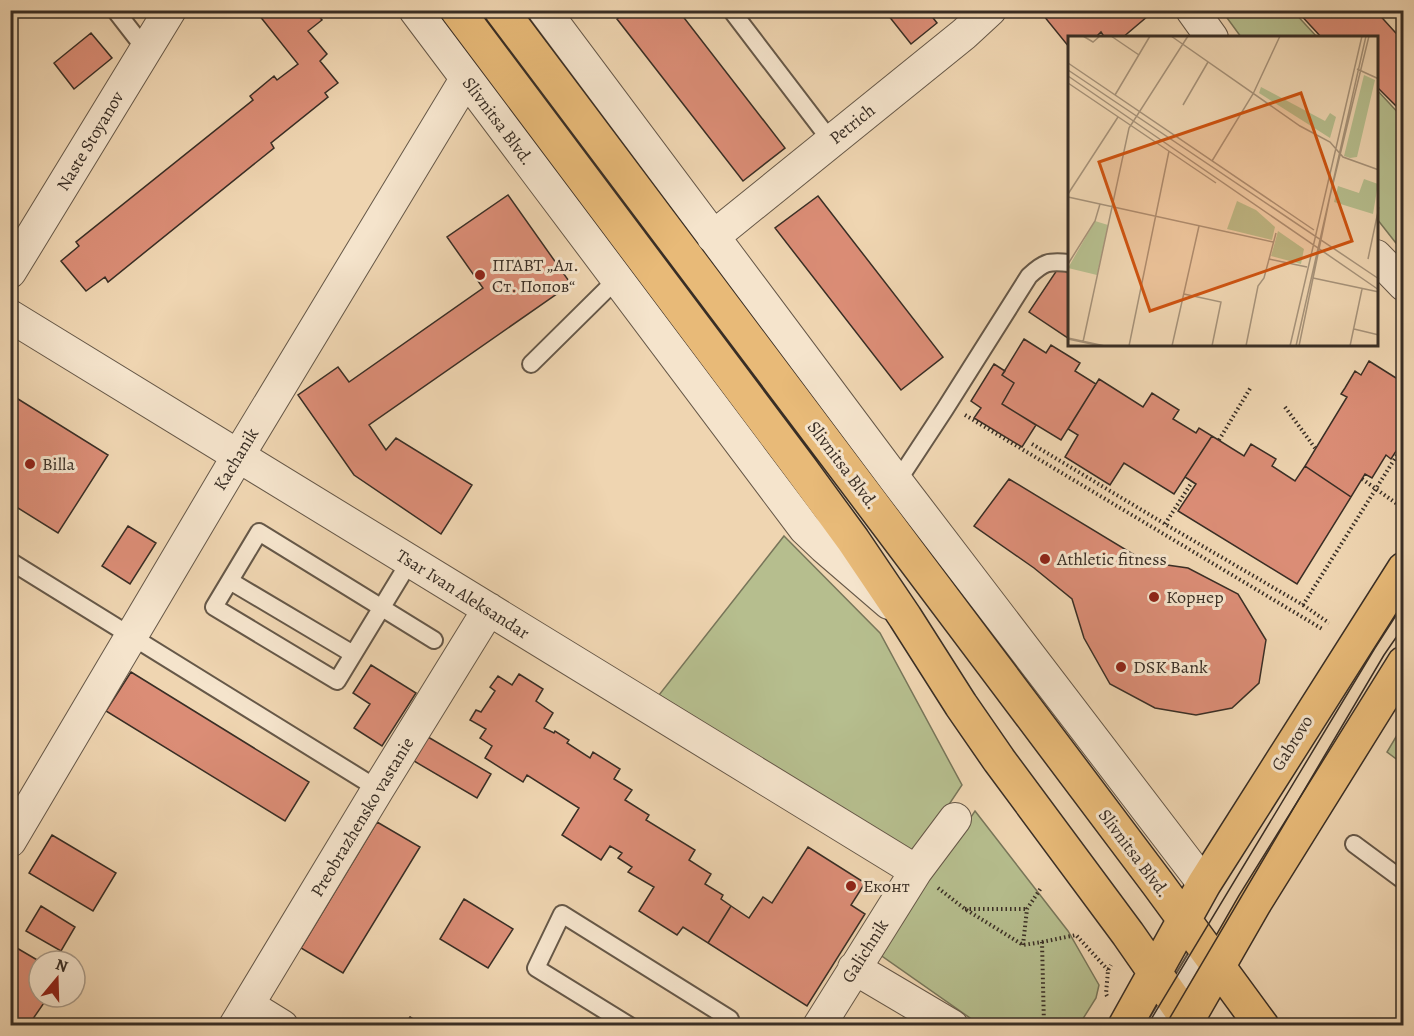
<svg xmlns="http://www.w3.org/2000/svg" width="1414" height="1036" font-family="Alegreya,serif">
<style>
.green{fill:#b6be8e;stroke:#78765a;stroke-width:1.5}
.building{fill:#db8d76;stroke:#392e25;stroke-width:1.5}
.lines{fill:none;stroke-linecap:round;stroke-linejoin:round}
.service-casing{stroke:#665848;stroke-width:20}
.minor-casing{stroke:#665848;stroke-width:34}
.primary-casing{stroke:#392e25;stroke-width:36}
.path{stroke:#392e25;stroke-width:4;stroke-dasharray:1.5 3;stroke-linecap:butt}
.service{stroke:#f5e4cc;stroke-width:16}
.minor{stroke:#f5e4cc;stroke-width:32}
.primary{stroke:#e8ba78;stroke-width:33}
.tram{stroke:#392e25;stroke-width:1.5}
.poi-dot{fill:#8f2418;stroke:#f5e4cc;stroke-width:2}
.labels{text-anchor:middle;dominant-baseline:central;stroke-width:6;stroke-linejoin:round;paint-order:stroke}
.street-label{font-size:18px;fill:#392e25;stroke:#f5e4cc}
.poi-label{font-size:18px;fill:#392e25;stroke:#f5e4cc;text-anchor:start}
.inset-road{fill:none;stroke:#a69279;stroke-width:1.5}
.view{fill:#ce5310;fill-opacity:0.15;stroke:#ce5310;stroke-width:3}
.inset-edge{fill:none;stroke:#392e25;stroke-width:3}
</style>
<rect width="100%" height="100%" fill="#efd5b1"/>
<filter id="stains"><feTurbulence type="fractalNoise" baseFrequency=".00333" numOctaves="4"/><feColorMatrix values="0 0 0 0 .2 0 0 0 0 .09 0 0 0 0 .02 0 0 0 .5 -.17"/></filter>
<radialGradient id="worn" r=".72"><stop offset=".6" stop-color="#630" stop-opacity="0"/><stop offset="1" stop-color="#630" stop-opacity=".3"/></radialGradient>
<path class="green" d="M 1222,11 L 1293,11 L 1317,37 L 1241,37 Z
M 1377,90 L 1403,118 L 1403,252 L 1377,219 Z
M 784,536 L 880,633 L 962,785 L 916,854 L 659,695 Z
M 1403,725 L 1403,764 L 1387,752 Z
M 975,811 L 1068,931 L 1099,985 L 1096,998 L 1079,1025 L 980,1025 L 879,954 Z"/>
<path class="building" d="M 255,10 L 314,10 L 322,20 L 308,31 L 327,54 L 320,61 L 338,83 L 325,93 L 328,97 L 271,143 L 274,148 L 108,282 L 105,277 L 86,291 L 61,261 L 79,246 L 76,242 L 253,100 L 250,96 L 274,76 L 277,80 L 298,64 Z
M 628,10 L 678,10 L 785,148 L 743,181 L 617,19 Z
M 884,10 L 927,10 L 937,23 L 911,44 Z
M 1039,10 L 1155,10 L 1122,38 L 1105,38 L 1101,32 L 1095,38 L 1069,38 L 1069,47 Z
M 1375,10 L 1404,42 L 1404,114 L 1376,86 L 1376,38 L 1322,38 L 1297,11 Z
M 91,33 L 112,58 L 74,89 L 54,63 Z
M 508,195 L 571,284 L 369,425 L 386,450 L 396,438 L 472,485 L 441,534 L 354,475 L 298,395 L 338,367 L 349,382 L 483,288 L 447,237 Z
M 818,196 L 943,357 L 901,390 L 775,228 Z
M 1059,267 L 1069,274 L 1068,338 L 1029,312 Z
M 1024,339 L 1046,353 L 1051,345 L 1072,358 L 1080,363 L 1075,371 L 1096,384 L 1061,440 L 1002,404 L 1014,383 L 1002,375 Z
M 1369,361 L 1404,383 L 1404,439 L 1391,459 L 1386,455 L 1372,478 L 1365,474 L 1351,497 L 1305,466 L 1347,397 L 1341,394 L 1345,388 L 1355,371 L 1361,375 Z
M 994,364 L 1005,371 L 1002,375 L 1014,383 L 1002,404 L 1036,425 L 1022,447 L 974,418 L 981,408 L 971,401 Z
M 1099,379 L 1143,407 L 1152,393 L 1179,410 L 1173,419 L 1196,433 L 1199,428 L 1212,436 L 1174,494 L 1124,463 L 1110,485 L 1065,457 L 1078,435 L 1068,429 Z
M 10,394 L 108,455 L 58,533 L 10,503 Z
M 1212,436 L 1244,456 L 1251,444 L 1276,459 L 1272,466 L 1295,481 L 1305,466 L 1351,497 L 1297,584 L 1178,511 L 1196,484 L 1185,477 Z
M 1009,479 L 1146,562 L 1188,568 L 1238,594 L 1266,640 L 1259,683 L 1232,708 L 1196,715 L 1155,708 L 1110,684 L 1084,638 L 1072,599 L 1034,568 L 974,526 Z
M 128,526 L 156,543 L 130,584 L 102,566 Z
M 371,665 L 416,693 L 382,746 L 354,728 L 370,704 L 353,693 Z
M 131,672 L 309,782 L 285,821 L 106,711 Z
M 519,674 L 543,689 L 536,701 L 553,713 L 544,728 L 554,733 L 555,731 L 569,740 L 567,743 L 590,758 L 593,752 L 620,769 L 614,779 L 632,790 L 625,800 L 649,815 L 646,820 L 695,850 L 689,860 L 711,874 L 705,884 L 723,895 L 721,899 L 731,906 L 708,943 L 683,927 L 677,935 L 639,911 L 654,887 L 628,872 L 632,867 L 618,858 L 622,853 L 610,846 L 601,860 L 562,835 L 579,808 L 527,775 L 523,782 L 485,758 L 492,746 L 480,738 L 486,729 L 470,720 L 476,710 L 481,712 L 495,691 L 490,687 L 498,676 L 512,685 Z
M 428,737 L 491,774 L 477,798 L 414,761 Z
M 377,822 L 420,847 L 343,973 L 301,948 Z
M 52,835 L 116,873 L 93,911 L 29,873 Z
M 808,847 L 865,883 L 851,905 L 865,914 L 807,1006 L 708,943 L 731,906 L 749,918 L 763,897 L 772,903 Z
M 464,899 L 513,929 L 488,968 L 440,939 Z
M 41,906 L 75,927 L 61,951 L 26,931 Z
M 10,944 L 39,961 L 39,997 L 48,997 L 28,1026 L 10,1026 Z
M 410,1017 L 424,1026 L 404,1026 Z"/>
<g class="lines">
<defs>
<path id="service" d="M 115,10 L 146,50
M 731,10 L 831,141
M 531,364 L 617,279
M 897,482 L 945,409 L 1029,276 C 1044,262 1048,261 1069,263
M 10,561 L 378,789
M 410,561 L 337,681 L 214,607 L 259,532 L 434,640
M 230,581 L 353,654
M 1354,844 L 1404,881
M 630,1026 L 536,968 L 562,914 L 730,1019 L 726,1026
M 1155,1026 L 1203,946"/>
<path id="minor" d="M 415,10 L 805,529 L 824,547 L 889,603
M 544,10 L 897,482 L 1204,884
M 1192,10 L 1212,38
M 713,237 L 964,34 L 990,10
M 1376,256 L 1404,285
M 10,272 L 170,10
M 10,316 L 916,871
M 10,841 L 238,456 L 466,79
M 854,968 L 952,1026
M 248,1005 L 282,1026
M 235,1026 L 378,789 L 489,609
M 819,1026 L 916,871 L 955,819"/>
<path id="primary" d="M 457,10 L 801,469 L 853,540 L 905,617 L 961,705 L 999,760 L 1128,934 L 1192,1026
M 501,10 L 1158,884 L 1262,1026
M 1125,1026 L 1204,884 L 1404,569
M 1184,1026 L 1254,904 L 1404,663"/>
</defs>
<use href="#service" class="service-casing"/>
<use href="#minor" class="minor-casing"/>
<use href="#primary" class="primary-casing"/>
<path class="path" d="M 1285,407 L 1315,448
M 965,415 L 1324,630
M 1219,440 L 1251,387
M 1032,444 L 1165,524 L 1303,605 L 1404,444
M 1362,479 L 1400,506
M 1165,524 L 1192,482
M 1303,605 L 1329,623
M 938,888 L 965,909 L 1023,945 L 1042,942 L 1044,1026
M 965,909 L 1027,909
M 1042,942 L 1076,935 L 1108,970
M 1023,945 L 1027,909 L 1041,888
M 1107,996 L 1106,994 L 1108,970 L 1111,965"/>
<use href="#service" class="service"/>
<use href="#minor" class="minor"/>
<use href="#primary" class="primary"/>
<path class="tram" d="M 1147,1026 L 1375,648 L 1404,603
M 1165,1026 L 1384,655 L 1404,626"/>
</g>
<g class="poi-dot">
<circle cx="480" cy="275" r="6"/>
<circle cx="30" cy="464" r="6"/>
<circle cx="1045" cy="559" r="6"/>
<circle cx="1154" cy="597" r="6"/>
<circle cx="1121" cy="667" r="6"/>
<circle cx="851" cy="886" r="6"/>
</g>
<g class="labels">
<g class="street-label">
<text transform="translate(498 121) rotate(53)">Slivnitsa Blvd.</text>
<text transform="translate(852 124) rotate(-39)">Petrich</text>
<text transform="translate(90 141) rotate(-59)">Naste Stoyanov</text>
<text transform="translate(236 459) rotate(-59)">Kachanik</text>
<text transform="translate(843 465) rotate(53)">Slivnitsa Blvd.</text>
<text transform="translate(463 594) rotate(32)">Tsar Ivan Aleksandar</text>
<text transform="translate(1292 743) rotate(-58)">Gabrovo</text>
<text transform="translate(362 817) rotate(-59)">Preobrazhensko vastanie</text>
<text transform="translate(1134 853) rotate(53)">Slivnitsa Blvd.</text>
<text transform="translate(865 951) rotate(-58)">Galichnik</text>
</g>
<g class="poi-label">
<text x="492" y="265">ПГАВТ „Ал.<tspan x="492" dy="21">Ст. Попов“</tspan></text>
<text x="42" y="464">Billa</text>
<text x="1057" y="559">Athletic fitness</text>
<text x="1166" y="597">Корнер</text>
<text x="1133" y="667">DSK Bank</text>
<text x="863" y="886">Еконт</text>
</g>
</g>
<g transform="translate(1068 36)">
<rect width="310" height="310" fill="#efd5b1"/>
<path d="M 296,39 L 307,44 L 289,121 L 282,122 L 276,120 ZM 193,51 L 257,85 L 262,77 L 268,81 L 262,102 L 191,57 ZM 296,143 L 310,148 L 305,178 L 266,166 L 270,150 L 291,157 ZM 169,165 L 188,174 L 207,191 L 204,204 L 159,193 ZM 27,185 L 40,189 L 29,239 L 0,232 ZM 210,195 L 236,213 L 233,228 L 203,220 Z" fill="#b6be8e"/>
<path class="inset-road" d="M 15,0 L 25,6 L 32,0M 43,0 L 71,19M 103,0 L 232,90 L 262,106 L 275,121 L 311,134M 0,27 L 246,194M 289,33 L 311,43M 0,34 L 311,243M 0,40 L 311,254M 0,47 L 148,147M 47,59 L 82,0M 115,69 L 140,26M 144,125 L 185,58 L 212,0M 0,158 L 50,81M 0,161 L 205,206M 201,223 L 239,231M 300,223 L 311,171M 0,228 L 27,185 L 32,168M 245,242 L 311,256M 116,258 L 153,266 L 144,310M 286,293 L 311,299M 0,302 L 37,310M 0,303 L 33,310M 15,306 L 61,92 L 120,0M 61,310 L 101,115M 104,310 L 131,190M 178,310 L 190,250 L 196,242 L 208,197M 222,310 L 294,0M 228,310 L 298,0M 231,310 L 262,160 L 301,0M 282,310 L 294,253"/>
<path class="view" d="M 233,57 L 284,205 L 82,275 L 31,126 Z"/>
<rect width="310" height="310" class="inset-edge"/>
</g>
<rect width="1414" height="1036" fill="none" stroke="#efd5b1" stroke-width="36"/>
<rect x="12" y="12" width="1390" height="1012" fill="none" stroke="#392e25" stroke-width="3"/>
<rect x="18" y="18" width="1378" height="1000" fill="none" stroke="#392e25" stroke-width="1.5"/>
<g transform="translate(57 979) rotate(19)"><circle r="28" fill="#f5e4cc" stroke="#aa9b89" stroke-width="1.5"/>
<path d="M0-4.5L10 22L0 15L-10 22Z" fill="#8f2418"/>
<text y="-9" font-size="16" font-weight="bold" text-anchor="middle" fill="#392e25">N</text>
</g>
<rect width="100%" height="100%" filter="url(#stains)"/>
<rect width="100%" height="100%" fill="url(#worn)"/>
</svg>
